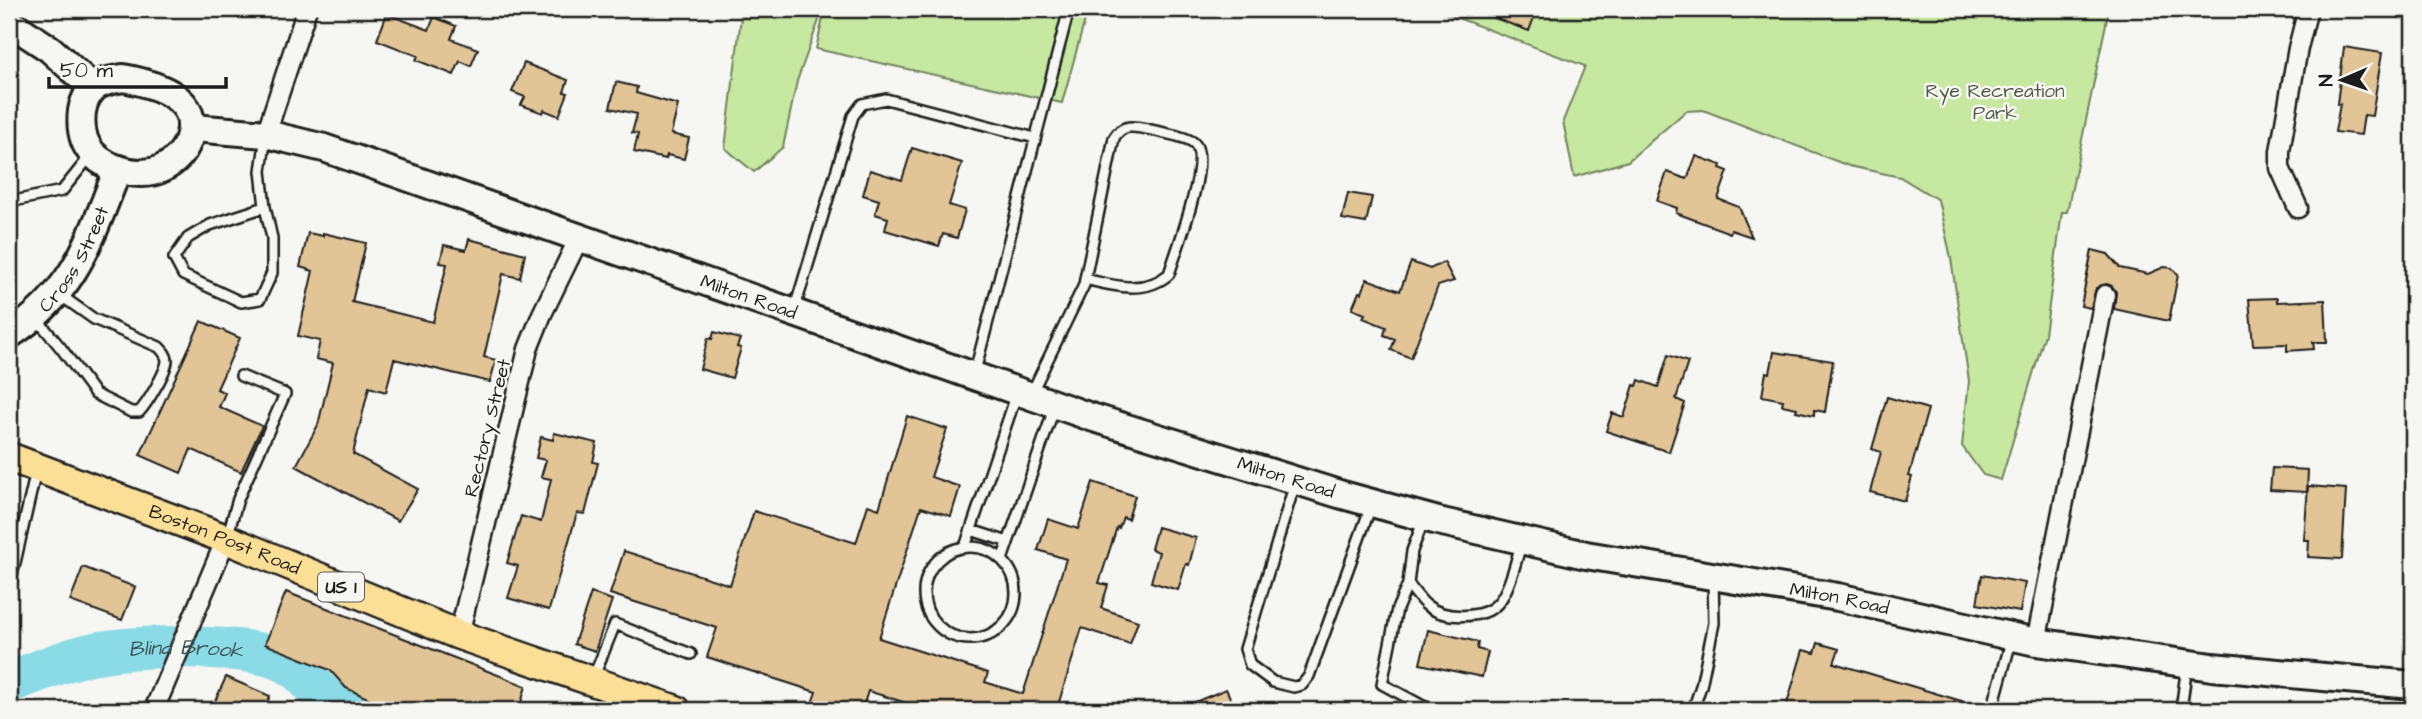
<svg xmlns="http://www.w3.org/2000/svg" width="2422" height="719" font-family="'Architects Daughter',sans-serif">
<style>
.green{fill:#c6e8a1;stroke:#71825e;stroke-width:2}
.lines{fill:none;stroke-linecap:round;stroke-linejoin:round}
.river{stroke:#8adbe5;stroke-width:42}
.building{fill:#e1c596;stroke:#1c1c1c;stroke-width:2}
.lane-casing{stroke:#1c1c1c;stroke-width:14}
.street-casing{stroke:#1c1c1c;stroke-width:23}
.secondary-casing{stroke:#1c1c1c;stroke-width:32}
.primary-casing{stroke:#1c1c1c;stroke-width:33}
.lane{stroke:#f6f6f2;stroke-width:9}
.street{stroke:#f6f6f2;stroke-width:18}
.secondary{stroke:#f6f6f2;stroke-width:26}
.primary{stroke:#fbdf96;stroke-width:28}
.labels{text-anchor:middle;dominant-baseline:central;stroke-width:5;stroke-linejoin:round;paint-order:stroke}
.shield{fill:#f6f6f2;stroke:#5d5d5c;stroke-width:2}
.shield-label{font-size:18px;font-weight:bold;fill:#1c1c1c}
.park-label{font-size:19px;fill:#4f5944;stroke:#f6f6f2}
.street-label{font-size:19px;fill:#1c1c1c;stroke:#f6f6f2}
.water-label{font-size:21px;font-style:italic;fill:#3d5558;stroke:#f6f6f2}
</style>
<rect width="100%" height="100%" fill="#f6f6f2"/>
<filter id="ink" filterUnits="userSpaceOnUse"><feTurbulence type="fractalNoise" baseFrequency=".0143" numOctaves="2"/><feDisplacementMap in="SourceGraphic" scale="14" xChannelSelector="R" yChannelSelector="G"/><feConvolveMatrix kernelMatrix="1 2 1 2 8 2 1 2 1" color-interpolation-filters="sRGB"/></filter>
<g filter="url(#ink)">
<path class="green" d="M 742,9 L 823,9 L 797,81 L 783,147 L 754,172 L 725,148 Z
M 825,9 L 1088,9 L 1062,103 L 816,49 Z
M 1434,9 L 2109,9 L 2067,212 L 2062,212 L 2045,334 L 2001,480 L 1983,475 L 1962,446 L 1969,381 L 1951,258 L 1938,200 L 1900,177 L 1849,166 L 1703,110 L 1686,111 L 1628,161 L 1574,177 L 1563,121 L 1585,66 Z"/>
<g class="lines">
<path class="river" id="s1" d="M 9,682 C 32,674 55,664 79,657 C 123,644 237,643 280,659 C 302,668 311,686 328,700 C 334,704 341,707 347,710"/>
</g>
<path class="building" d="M 1476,9 L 1537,9 L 1529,31 L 1476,11 Z
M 387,14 L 429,30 L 434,17 L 456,26 L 451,39 L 478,49 L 471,66 L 460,61 L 454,75 L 416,60 L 418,56 L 377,40 Z
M 2344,47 L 2382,53 L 2372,116 L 2364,115 L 2361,135 L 2335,132 L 2340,104 L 2337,104 Z
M 524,63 L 568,80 L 564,92 L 568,93 L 559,116 L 544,110 L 543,113 L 521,105 L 525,97 L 512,92 Z
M 616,82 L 637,87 L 636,93 L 678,105 L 671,134 L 689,138 L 684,159 L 667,155 L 666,159 L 634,152 L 638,134 L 632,133 L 637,114 L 610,108 Z
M 912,148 L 962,163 L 949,205 L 965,210 L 957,238 L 943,234 L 939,246 L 885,230 L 888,218 L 875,214 L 879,200 L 863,195 L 870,170 L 902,180 Z
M 1696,156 L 1721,165 L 1720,168 L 1728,171 L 1718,199 L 1739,207 L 1752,237 L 1731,230 L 1730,233 L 1676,213 L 1677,208 L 1657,201 L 1667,172 L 1687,179 Z
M 1348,193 L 1372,197 L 1366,223 L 1342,219 Z
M 308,233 L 323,236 L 323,233 L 366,243 L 352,302 L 433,322 L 447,264 L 440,263 L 444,245 L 466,250 L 469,239 L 525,254 L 520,278 L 503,274 L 484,357 L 496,360 L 490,382 L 394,359 L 386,392 L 369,387 L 353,454 L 418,489 L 398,521 L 296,466 L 318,425 L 333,363 L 316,359 L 320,341 L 298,336 L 313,271 L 300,267 Z
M 2092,250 L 2108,254 L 2120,268 L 2148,274 L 2164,267 L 2172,268 L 2178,275 L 2169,321 L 2114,309 L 2116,292 L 2112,286 L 2107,284 L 2096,288 L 2091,308 L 2081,306 Z
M 1411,262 L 1430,269 L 1444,262 L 1454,281 L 1438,286 L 1411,358 L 1391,350 L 1395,339 L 1384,335 L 1386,327 L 1363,318 L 1365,314 L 1352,309 L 1359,292 L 1362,293 L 1367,279 L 1400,291 Z
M 2277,298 L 2277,302 L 2325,300 L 2327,342 L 2313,342 L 2314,349 L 2287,351 L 2287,344 L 2253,345 L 2249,299 Z
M 201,321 L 240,338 L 217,389 L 225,393 L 219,407 L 262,426 L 241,472 L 191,449 L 181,473 L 140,455 Z
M 714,332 L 740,339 L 737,347 L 741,348 L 732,378 L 700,369 L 708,338 L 712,339 Z
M 1774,352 L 1833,361 L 1825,412 L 1814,410 L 1814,415 L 1796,411 L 1797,408 L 1782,405 L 1783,400 L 1762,396 L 1766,372 L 1770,373 Z
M 1668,355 L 1688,362 L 1676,399 L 1685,403 L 1669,452 L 1606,431 L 1612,413 L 1624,417 L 1634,385 L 1637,386 L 1639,380 L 1658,387 Z
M 1887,397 L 1928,409 L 1909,476 L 1912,477 L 1905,501 L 1870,492 L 1881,452 L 1872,449 Z
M 907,416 L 947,429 L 931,477 L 960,487 L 951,516 L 921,507 L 879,638 L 988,673 L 985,682 L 1023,694 L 1066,559 L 1038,550 L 1048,519 L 1078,529 L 1093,482 L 1135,496 L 1128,519 L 1123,517 L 1119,528 L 1117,527 L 1099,583 L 1108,585 L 1101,608 L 1138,621 L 1130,644 L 1082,628 L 1058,705 L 1062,706 L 1061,710 L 949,710 L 918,701 L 916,706 L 868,691 L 862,710 L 835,710 L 812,703 L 816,692 L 707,657 L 717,628 L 610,594 L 624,551 L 730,585 L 754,511 L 856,543 L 868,505 L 879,509 Z
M 554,433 L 597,443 L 593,462 L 598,463 L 585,514 L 577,513 L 549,610 L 508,598 L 518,566 L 507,563 L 521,516 L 541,522 L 551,479 L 541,477 L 546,460 L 536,458 L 541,437 L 553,440 Z
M 2272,468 L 2308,470 L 2307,492 L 2270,490 Z
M 2308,486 L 2346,489 L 2342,559 L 2308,557 L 2309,540 L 2304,540 Z
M 1157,527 L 1196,538 L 1189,565 L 1186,564 L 1178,590 L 1151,582 L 1159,552 L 1151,549 Z
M 83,567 L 135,587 L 122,620 L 70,601 Z
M 1982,575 L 2025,583 L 2020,612 L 1977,604 Z
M 286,592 L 526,686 L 519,710 L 393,710 L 346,688 L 330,670 L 265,644 Z
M 591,593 L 612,600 L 595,651 L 574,644 Z
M 1428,630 L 1478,642 L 1477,649 L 1488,652 L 1482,677 L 1420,664 Z
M 1818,643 L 1839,649 L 1834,663 L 1975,705 L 1974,710 L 1785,710 L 1803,650 L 1815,653 Z
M 226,677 L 270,696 L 264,710 L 211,710 Z
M 1226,689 L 1236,710 L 1176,710 Z"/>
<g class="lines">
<defs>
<path id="lane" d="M 9,202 L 62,191 L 91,155
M 265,207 L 210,225 L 188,238 L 174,258 L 183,275 L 241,302 L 260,299 L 272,273 L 272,238 L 265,207 L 261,171 L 266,136
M 794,311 L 853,116 L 862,104 L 886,99 L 1035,138
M 36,318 L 61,348 L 95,394 L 131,412 L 139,412 C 147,404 166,372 167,361 C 167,355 163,351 159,347 L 94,319 L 60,295
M 974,375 L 1069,9
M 1031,394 L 1084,285 L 1085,279 L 1114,138 C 1122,124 1133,126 1147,129 C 1158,132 1186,136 1194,143 C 1212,158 1176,252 1169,274 C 1145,295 1113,286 1085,279
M 1295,483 L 1245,649 L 1250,665 L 1273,682 L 1294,687 L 1302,685 L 1309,676 L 1371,506
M 1424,519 L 1412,551 L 1408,584 C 1414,591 1420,600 1426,605 C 1443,619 1483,620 1498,603 C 1510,590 1516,559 1522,542
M 971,530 L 1008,542
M 228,534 L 238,499 L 285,394 L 241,376
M924 593a46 46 0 1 1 92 0a46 46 0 1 1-92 0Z
M 965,547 L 1017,393
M 1002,560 L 1055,406
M 1408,584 L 1397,609 L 1382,684 L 1421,705 L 1435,710
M 9,589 L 36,471
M 594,676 L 615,624 L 691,654
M 1693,710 L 1701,686 L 1714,623 L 1713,578
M 1992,710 L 2012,638
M 2181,710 L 2187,665"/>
<path id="street" d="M 266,134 L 307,9
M 2298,208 L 2280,168 L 2280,151 L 2298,48 L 2308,9
M 459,635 L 528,349 L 542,314 L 579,238
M 2036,642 L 2105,295
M 154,710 L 226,539"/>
<g id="secondary">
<path d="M 9,22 L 50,49 L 93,88"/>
<path d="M 123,78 C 155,84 204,98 188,141 C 183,154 175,162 163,168 C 142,179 108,170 93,154 C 78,138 77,104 93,89 C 100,81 113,80 123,78 Z"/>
<path id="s2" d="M 193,128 L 266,134 L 324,148 L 1091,417 L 1339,494 L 1438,521 L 1586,555 L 1838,597 L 2036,642 L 2212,667 L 2413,685"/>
<path id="s3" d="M 9,335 C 76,292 90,239 118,169"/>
</g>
<g id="primary">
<path id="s4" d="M 9,457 L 226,539 L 459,635 L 676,710"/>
</g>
</defs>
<use href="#lane" class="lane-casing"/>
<use href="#street" class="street-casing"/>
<use href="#secondary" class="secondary-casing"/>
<use href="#primary" class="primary-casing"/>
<use href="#lane" class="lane"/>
<use href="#street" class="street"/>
<use href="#secondary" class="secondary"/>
<use href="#primary" class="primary"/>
</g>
</g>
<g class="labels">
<rect class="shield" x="318" y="572.5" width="46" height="29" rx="5"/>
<g class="shield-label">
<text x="341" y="587">US 1</text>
</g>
<g class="park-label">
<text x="1995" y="91">Rye Recreation<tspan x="1995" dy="22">Park</tspan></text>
</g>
<g class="street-label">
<text stroke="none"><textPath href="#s3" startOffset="102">Cross Street</textPath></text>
<text stroke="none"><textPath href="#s2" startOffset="583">Milton Road</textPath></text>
<text transform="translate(488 428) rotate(-76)">Rectory Street</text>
<text stroke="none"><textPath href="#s2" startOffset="1150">Milton Road</textPath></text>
<text stroke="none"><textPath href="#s4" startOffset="231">Boston Post Road</textPath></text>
<text stroke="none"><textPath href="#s2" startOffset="1717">Milton Road</textPath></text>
</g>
<g class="water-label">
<text stroke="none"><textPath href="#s1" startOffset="182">Blind Brook</textPath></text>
</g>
</g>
<rect width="2422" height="719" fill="none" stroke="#f6f6f2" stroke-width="35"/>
<rect x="18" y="18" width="2387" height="684" fill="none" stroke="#1c1c1c" stroke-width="2.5" filter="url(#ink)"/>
<g transform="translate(2342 80) rotate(268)" stroke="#f6f6f2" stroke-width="5" paint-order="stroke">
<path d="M0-5L12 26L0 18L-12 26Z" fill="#1c1c1c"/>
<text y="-10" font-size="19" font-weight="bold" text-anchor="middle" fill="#1c1c1c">N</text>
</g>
<path d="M49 77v10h177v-10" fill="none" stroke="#1c1c1c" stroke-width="3.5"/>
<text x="60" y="77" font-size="21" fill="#1c1c1c" stroke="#f6f6f2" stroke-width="5" paint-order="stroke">50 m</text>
</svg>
